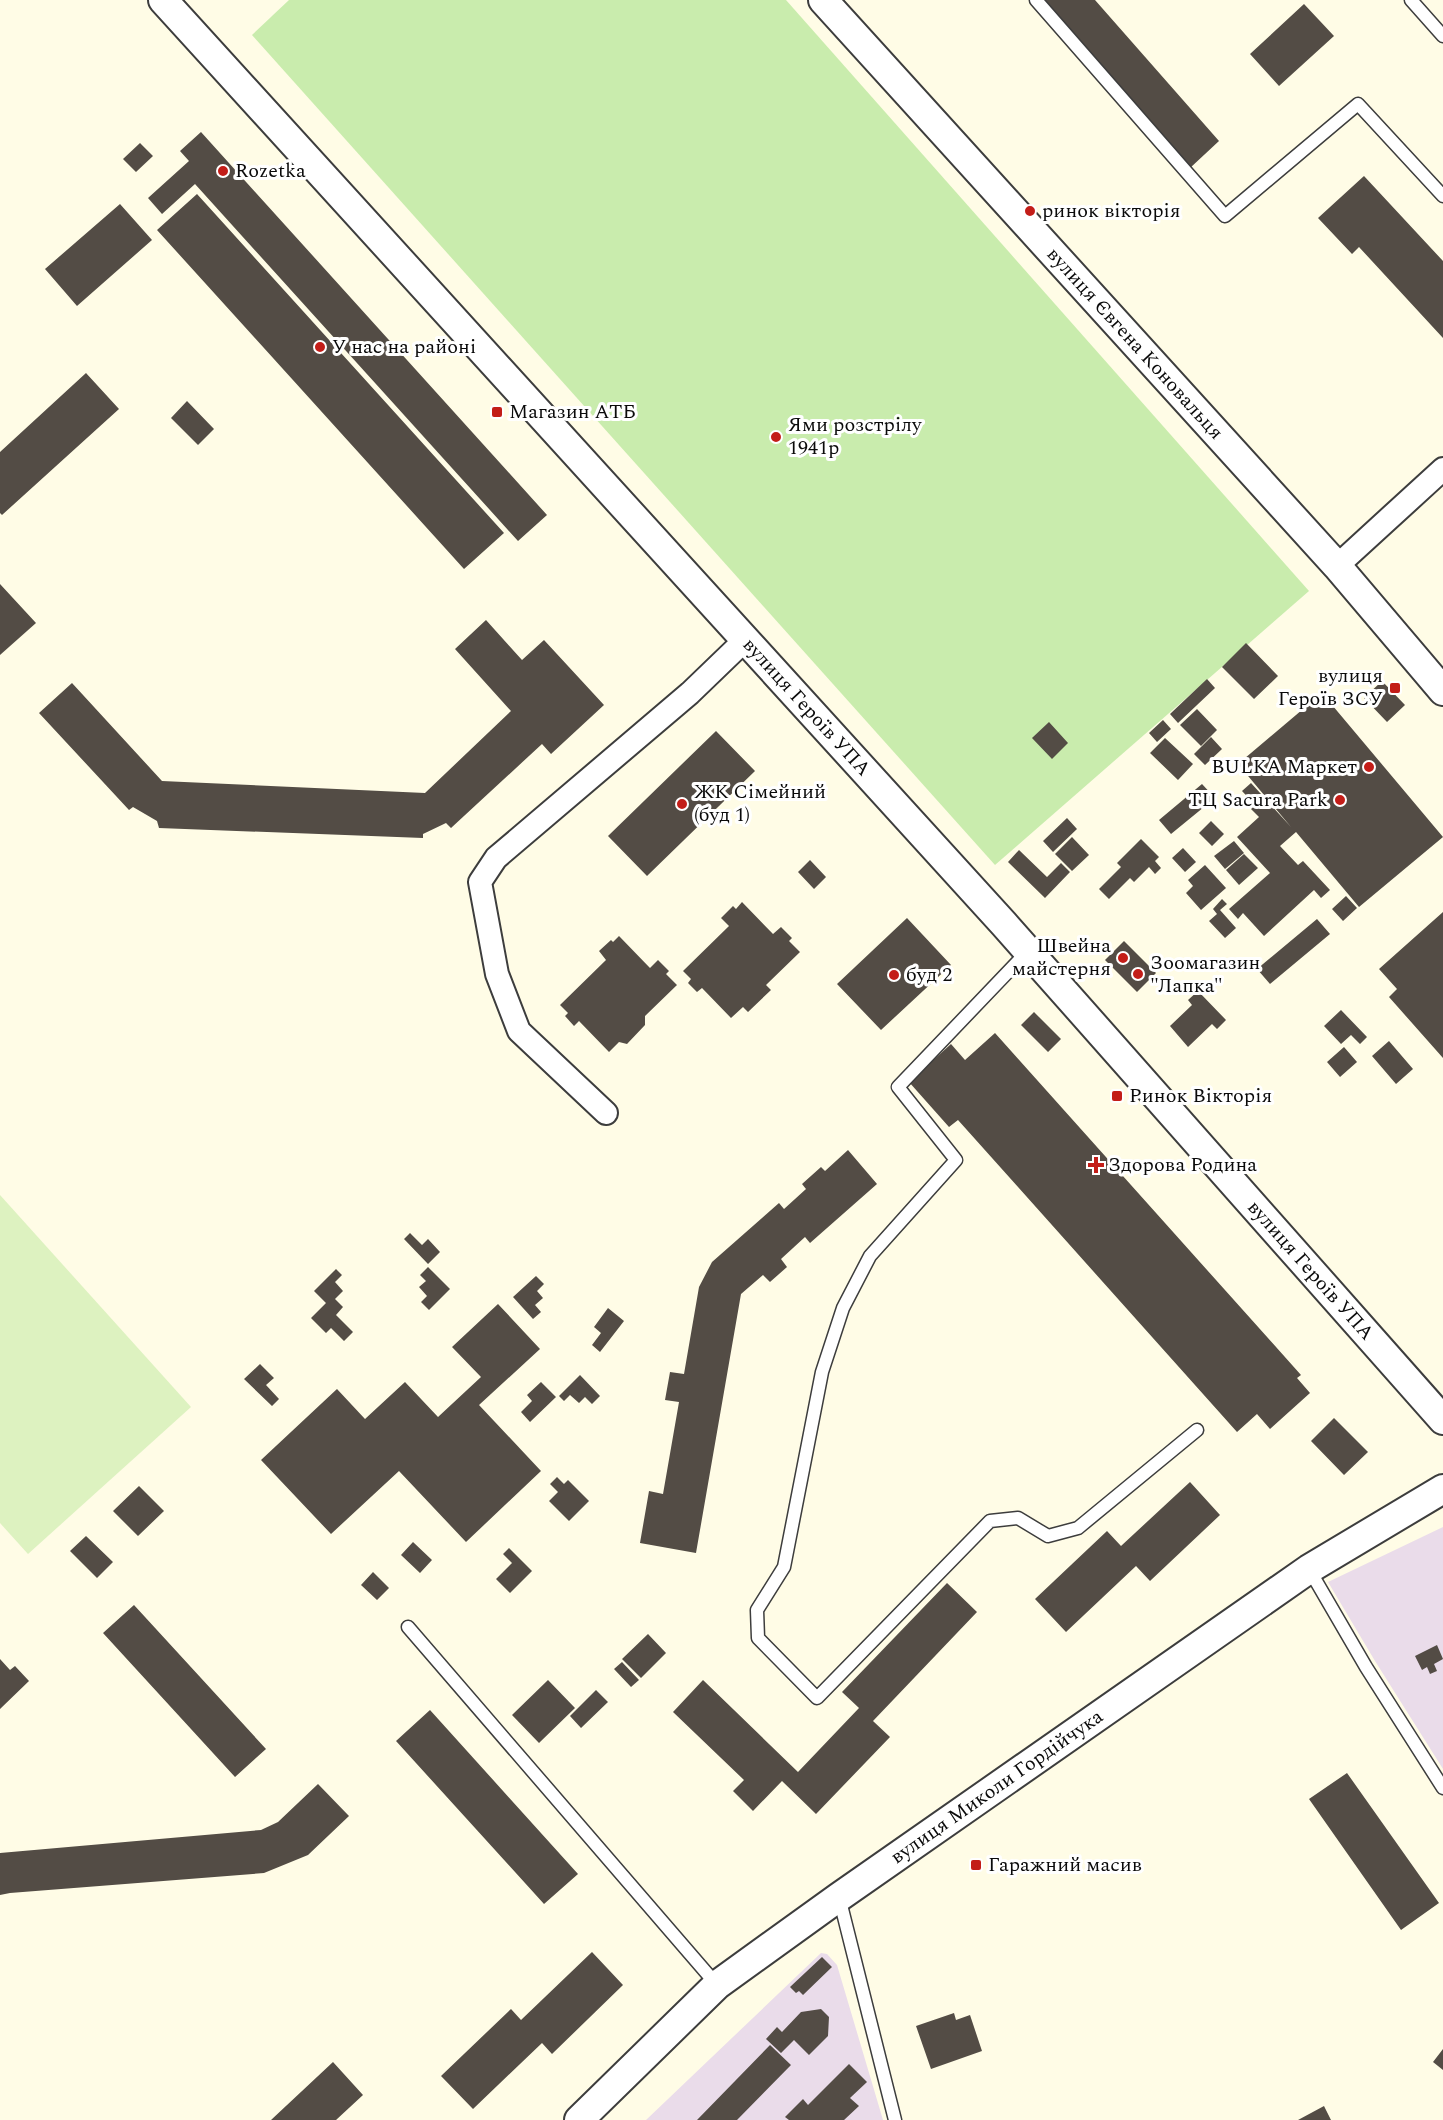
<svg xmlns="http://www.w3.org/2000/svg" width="1443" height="2120" font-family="Spectral,serif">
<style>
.industrial{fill:#eadcea}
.green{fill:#c9ecad}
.pitch{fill:#ddf2c0}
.building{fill:#534c45}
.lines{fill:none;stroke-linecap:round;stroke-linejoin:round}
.service-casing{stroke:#3d3d3d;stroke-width:15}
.minor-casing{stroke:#3d3d3d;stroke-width:26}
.tertiary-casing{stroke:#3d3d3d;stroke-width:32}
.service{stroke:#fff;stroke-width:12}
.minor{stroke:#fff;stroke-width:22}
.tertiary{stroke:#fff;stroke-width:28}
.poi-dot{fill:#c31d18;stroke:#fff;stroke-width:2}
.labels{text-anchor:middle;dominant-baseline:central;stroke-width:6;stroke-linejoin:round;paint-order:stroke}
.poi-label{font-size:20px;fill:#0a0a0a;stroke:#fff;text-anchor:start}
.street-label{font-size:20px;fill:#0a0a0a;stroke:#fff}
</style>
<rect width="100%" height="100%" fill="#fffce6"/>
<path class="industrial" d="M 1443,1527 L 1443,1769 L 1375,1661 L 1328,1582 Z
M 821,1953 L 827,1954 L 837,1965 L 883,2120 L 646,2120 Z"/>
<path class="green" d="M 289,0 L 786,0 L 1309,591 L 995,865 L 252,35 Z"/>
<path class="pitch" d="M 0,1195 L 191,1407 L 28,1554 L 0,1523 Z"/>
<path class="building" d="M 1042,0 L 1095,0 L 1219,141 L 1190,168 Z
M 1304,4 L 1334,36 L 1279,86 L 1250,54 Z
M 201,132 L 547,515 L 518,541 L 195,184 L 162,214 L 148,198 L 189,161 L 180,151 Z
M 140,143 L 153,156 L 136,172 L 123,159 Z
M 1364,176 L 1443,261 L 1443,338 L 1359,247 L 1352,254 L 1318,218 Z
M 197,194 L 504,533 L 464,569 L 157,230 Z
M 120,204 L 152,240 L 77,306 L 45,269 Z
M 86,373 L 119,409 L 2,515 L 0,513 L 0,452 Z
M 187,401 L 214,429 L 198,445 L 171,418 Z
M 0,584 L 36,623 L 0,655 Z
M 486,620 L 522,660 L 544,640 L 604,705 L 551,754 L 542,744 L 451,828 L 446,823 L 423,834 L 423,838 L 159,828 L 157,821 L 133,807 L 129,810 L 39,713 L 72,683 L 162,781 L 425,793 L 511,711 L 455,649 Z
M 1246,643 L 1278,676 L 1254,699 L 1222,667 Z
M 1207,679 L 1215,688 L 1178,723 L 1170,714 Z
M 1382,681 L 1405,705 L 1387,722 L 1364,698 Z
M 1322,693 L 1443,837 L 1359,907 L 1296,832 L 1280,846 L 1298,865 L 1303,861 L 1330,890 L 1321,898 L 1314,890 L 1264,936 L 1243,913 L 1238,919 L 1229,909 L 1270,873 L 1237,837 L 1259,817 L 1251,809 L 1255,805 L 1242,791 L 1251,783 L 1291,827 L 1238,764 Z
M 1197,709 L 1217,730 L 1201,746 L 1180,725 Z
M 1163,720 L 1171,729 L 1157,742 L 1149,733 Z
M 1049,722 L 1068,743 L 1052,759 L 1032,738 Z
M 716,731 L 755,771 L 647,876 L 608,836 Z
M 1211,737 L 1222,749 L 1205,765 L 1194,754 Z
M 1165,738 L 1193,764 L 1178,780 L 1150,753 Z
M 1202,784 L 1215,798 L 1171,834 L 1159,820 Z
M 1067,818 L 1077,829 L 1053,852 L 1043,841 Z
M 1211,821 L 1224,834 L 1212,846 L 1199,833 Z
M 1072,837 L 1089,855 L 1072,871 L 1055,854 Z
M 1141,839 L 1159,857 L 1155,861 L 1161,868 L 1155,874 L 1149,867 L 1134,882 L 1130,878 L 1109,899 L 1099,889 L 1121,867 L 1117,863 Z
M 1234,841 L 1244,853 L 1225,869 L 1214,856 Z
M 1183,848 L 1196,862 L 1185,872 L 1172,858 Z
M 1019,850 L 1047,877 L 1061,863 L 1070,872 L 1045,898 L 1008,862 Z
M 1244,854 L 1258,868 L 1239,885 L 1226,870 Z
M 810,860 L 826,877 L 814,889 L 798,872 Z
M 1205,865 L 1226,888 L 1201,910 L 1186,893 L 1193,886 L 1188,880 Z
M 1346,896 L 1357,908 L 1343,921 L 1332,909 Z
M 1222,899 L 1227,904 L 1220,910 L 1236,928 L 1225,938 L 1209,921 L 1217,914 L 1213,909 Z
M 742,902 L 773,934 L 781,927 L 792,938 L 789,941 L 800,952 L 766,985 L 771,990 L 748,1012 L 743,1007 L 731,1018 L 702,988 L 697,992 L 688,983 L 691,979 L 683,971 L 729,926 L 721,918 L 733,906 L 736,909 Z
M 1443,912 L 1443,1058 L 1389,997 L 1397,989 L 1379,969 Z
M 907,918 L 951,965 L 881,1030 L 837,984 Z
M 1317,919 L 1330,934 L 1270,984 L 1257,969 Z
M 619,936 L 650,968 L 658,960 L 669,971 L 666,974 L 677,985 L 645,1016 L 645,1025 L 627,1044 L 619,1042 L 609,1052 L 579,1021 L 574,1026 L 565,1016 L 568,1013 L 560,1005 L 606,960 L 599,951 L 611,940 L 613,942 Z
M 1124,941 L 1156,973 L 1137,992 L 1105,960 Z
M 1198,991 L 1226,1020 L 1217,1029 L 1212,1024 L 1188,1047 L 1170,1026 L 1192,1005 L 1188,1000 Z
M 1341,1010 L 1367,1037 L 1360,1044 L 1351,1035 L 1341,1044 L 1324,1026 Z
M 1034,1012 L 1061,1039 L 1048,1052 L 1021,1025 Z
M 995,1033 L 1301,1375 L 1297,1378 L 1310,1393 L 1270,1429 L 1257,1414 L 1237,1432 L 958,1120 L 949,1127 L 909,1082 L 951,1044 L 965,1060 Z
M 1389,1041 L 1413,1069 L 1396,1084 L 1372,1056 Z
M 1344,1047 L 1357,1062 L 1340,1077 L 1327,1062 Z
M 848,1150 L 877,1184 L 810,1243 L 805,1237 L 781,1259 L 787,1267 L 770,1282 L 763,1275 L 741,1294 L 696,1553 L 640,1543 L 649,1491 L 663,1494 L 679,1402 L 665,1400 L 670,1372 L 684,1374 L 699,1287 L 712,1262 L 779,1203 L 784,1209 L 806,1189 L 802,1184 L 821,1167 L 825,1171 Z
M 410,1233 L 422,1245 L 428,1239 L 440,1252 L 428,1264 L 404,1239 Z
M 428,1267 L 450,1289 L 429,1310 L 421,1302 L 427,1296 L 419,1287 L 426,1281 L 420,1275 Z
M 336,1269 L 342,1275 L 335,1282 L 343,1291 L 335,1299 L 343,1307 L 336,1315 L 353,1332 L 344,1341 L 331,1328 L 326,1333 L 311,1318 L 326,1303 L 314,1291 Z
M 536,1276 L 544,1284 L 537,1291 L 543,1298 L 535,1305 L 541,1312 L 533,1319 L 513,1297 Z
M 498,1304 L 540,1349 L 479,1405 L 541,1471 L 466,1542 L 399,1471 L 331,1534 L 261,1460 L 337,1389 L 365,1419 L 405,1382 L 438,1417 L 481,1377 L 452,1347 Z
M 608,1308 L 624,1321 L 600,1352 L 592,1345 L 601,1333 L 594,1327 Z
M 260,1364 L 274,1378 L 266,1385 L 279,1399 L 272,1406 L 244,1379 Z
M 580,1375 L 600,1396 L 592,1404 L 585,1397 L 579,1403 L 570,1395 L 564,1401 L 559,1396 Z
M 541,1382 L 556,1397 L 530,1422 L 521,1412 L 532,1401 L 527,1395 Z
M 1334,1418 L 1368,1452 L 1344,1475 L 1311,1441 Z
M 557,1477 L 564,1484 L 568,1480 L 589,1501 L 569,1521 L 549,1501 L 558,1492 L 550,1484 Z
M 1190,1482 L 1220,1515 L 1150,1581 L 1136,1566 L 1066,1632 L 1035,1599 L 1107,1531 L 1121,1546 Z
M 139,1486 L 164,1511 L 138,1536 L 113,1511 Z
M 86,1536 L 113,1562 L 97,1578 L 70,1551 Z
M 413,1542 L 432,1560 L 420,1573 L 401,1555 Z
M 509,1548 L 532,1571 L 510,1593 L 496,1579 L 512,1563 L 503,1554 Z
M 373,1572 L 389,1588 L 377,1600 L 361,1585 Z
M 947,1583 L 977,1612 L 873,1721 L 890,1737 L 816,1814 L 782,1781 L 753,1811 L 733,1791 L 744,1780 L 673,1712 L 703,1680 L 798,1772 L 859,1708 L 842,1692 Z
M 134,1605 L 266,1749 L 235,1777 L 103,1633 Z
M 648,1634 L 666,1653 L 641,1678 L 622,1659 Z
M 1437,1645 L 1443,1659 L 1434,1664 L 1437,1671 L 1430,1674 L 1427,1667 L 1422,1670 L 1415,1656 Z
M 0,1659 L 10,1670 L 15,1666 L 29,1681 L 0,1709 Z
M 622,1662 L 639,1680 L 631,1687 L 614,1669 Z
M 548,1680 L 575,1708 L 539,1743 L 512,1715 Z
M 596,1690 L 608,1702 L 581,1728 L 570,1716 Z
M 430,1710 L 578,1874 L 544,1904 L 396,1741 Z
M 1347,1773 L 1439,1903 L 1401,1930 L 1309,1799 Z
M 318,1784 L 349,1816 L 308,1855 L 264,1873 L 10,1893 L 0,1895 L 0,1853 L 261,1830 L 278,1822 Z
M 592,1952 L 623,1985 L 552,2054 L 542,2043 L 473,2109 L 441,2076 L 511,2009 L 521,2020 Z
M 822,1957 L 832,1967 L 803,1995 L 799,1991 L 796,1993 L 790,1987 Z
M 821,2009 L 829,2017 L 828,2036 L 809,2055 L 794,2040 L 781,2053 L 766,2039 L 777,2027 L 782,2032 L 801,2012 Z
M 954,2013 L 956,2020 L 970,2015 L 982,2051 L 931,2069 L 916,2026 Z
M 770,2045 L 791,2065 L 737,2120 L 697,2120 Z
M 1443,2049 L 1443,2070 L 1433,2062 Z
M 333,2062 L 363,2095 L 336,2120 L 271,2120 Z
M 849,2064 L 867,2082 L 850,2098 L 859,2106 L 844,2120 L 789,2120 L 785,2117 L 803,2099 L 808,2105 Z
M 1324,2106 L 1331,2120 L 1298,2120 Z"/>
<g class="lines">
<defs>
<path id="service" d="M 1036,0 L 1225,216 L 1358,104 L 1443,196
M 1411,0 L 1443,36
M 1028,951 L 898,1087 L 956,1160 L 870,1256 L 843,1308 L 822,1372 L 784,1567 L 757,1610 L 758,1638 L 817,1698 L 990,1521 L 1018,1518 L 1048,1536 L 1078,1528 L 1197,1430
M 1309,1569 L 1366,1667 L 1443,1788
M 408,1627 L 717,1985
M 839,1897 L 895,2120"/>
<path id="minor" d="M 1337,566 L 1443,469
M 606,1113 L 519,1031 L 497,974 L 480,882 L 496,858 L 690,693 L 745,640"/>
<g id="tertiary">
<path id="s1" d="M 163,0 L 1004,924 L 1443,1420"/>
<path id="s2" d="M 823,0 L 1337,566 L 1443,691"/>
<path id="s3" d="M 579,2120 L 717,1985 L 839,1897 L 1309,1569 L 1443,1489"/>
</g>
</defs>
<use href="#service" class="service-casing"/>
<use href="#minor" class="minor-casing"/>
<use href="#tertiary" class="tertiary-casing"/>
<use href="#service" class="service"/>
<use href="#minor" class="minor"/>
<use href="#tertiary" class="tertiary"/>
</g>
<g class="poi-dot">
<circle cx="223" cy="171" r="6"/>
<circle cx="1030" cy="211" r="6"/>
<circle cx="320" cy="347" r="6"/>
<rect x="491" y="406" width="12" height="12" rx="3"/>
<circle cx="776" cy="437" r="6"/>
<rect x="1389" y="682" width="12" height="12" rx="3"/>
<circle cx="1369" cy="767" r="6"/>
<circle cx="1340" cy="800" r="6"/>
<circle cx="682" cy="804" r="6"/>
<circle cx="1123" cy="958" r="6"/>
<circle cx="1138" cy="974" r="6"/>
<circle cx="894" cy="975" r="6"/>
<rect x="1111" y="1090" width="12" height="12" rx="3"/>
<path d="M1093 1156h6v6h6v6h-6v6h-6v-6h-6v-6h6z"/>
<rect x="970" y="1859" width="12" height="12" rx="3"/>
</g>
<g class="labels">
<g class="poi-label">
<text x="235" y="171">Rozetka</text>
<text x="1042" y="211">ринок вікторія</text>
<text x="332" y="347">У нас на районі</text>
<text x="509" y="412">Магазин АТБ</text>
<text x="788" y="425">Ями розстрілу<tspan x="788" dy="23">1941р</tspan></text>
<text x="1383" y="676" text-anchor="end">вулиця<tspan x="1383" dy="23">Героїв ЗСУ</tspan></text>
<text x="1357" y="767" text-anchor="end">BULKA Маркет</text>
<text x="694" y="792">ЖК Сімейний<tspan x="694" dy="23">(буд 1)</tspan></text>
<text x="1328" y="800" text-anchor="end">ТЦ Sacura Park</text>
<text x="1111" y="946" text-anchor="end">Швейна<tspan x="1111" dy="23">майстерня</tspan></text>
<text x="1150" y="963">Зоомагазин<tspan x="1150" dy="23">"Лапка"</tspan></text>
<text x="906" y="975">буд 2</text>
<text x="1129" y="1096">Ринок Вікторія</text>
<text x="1108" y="1165">Здорова Родина</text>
<text x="988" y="1865">Гаражний масив</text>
</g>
<g class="street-label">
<text stroke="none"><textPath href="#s2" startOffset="464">вулиця Євгена Коновальця</textPath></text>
<text stroke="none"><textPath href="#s1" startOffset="956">вулиця Героїв УПА</textPath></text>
<text stroke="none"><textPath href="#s1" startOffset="1712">вулиця Героїв УПА</textPath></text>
<text stroke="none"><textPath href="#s3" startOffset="536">вулиця Миколи Гордійчука</textPath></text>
</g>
</g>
</svg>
